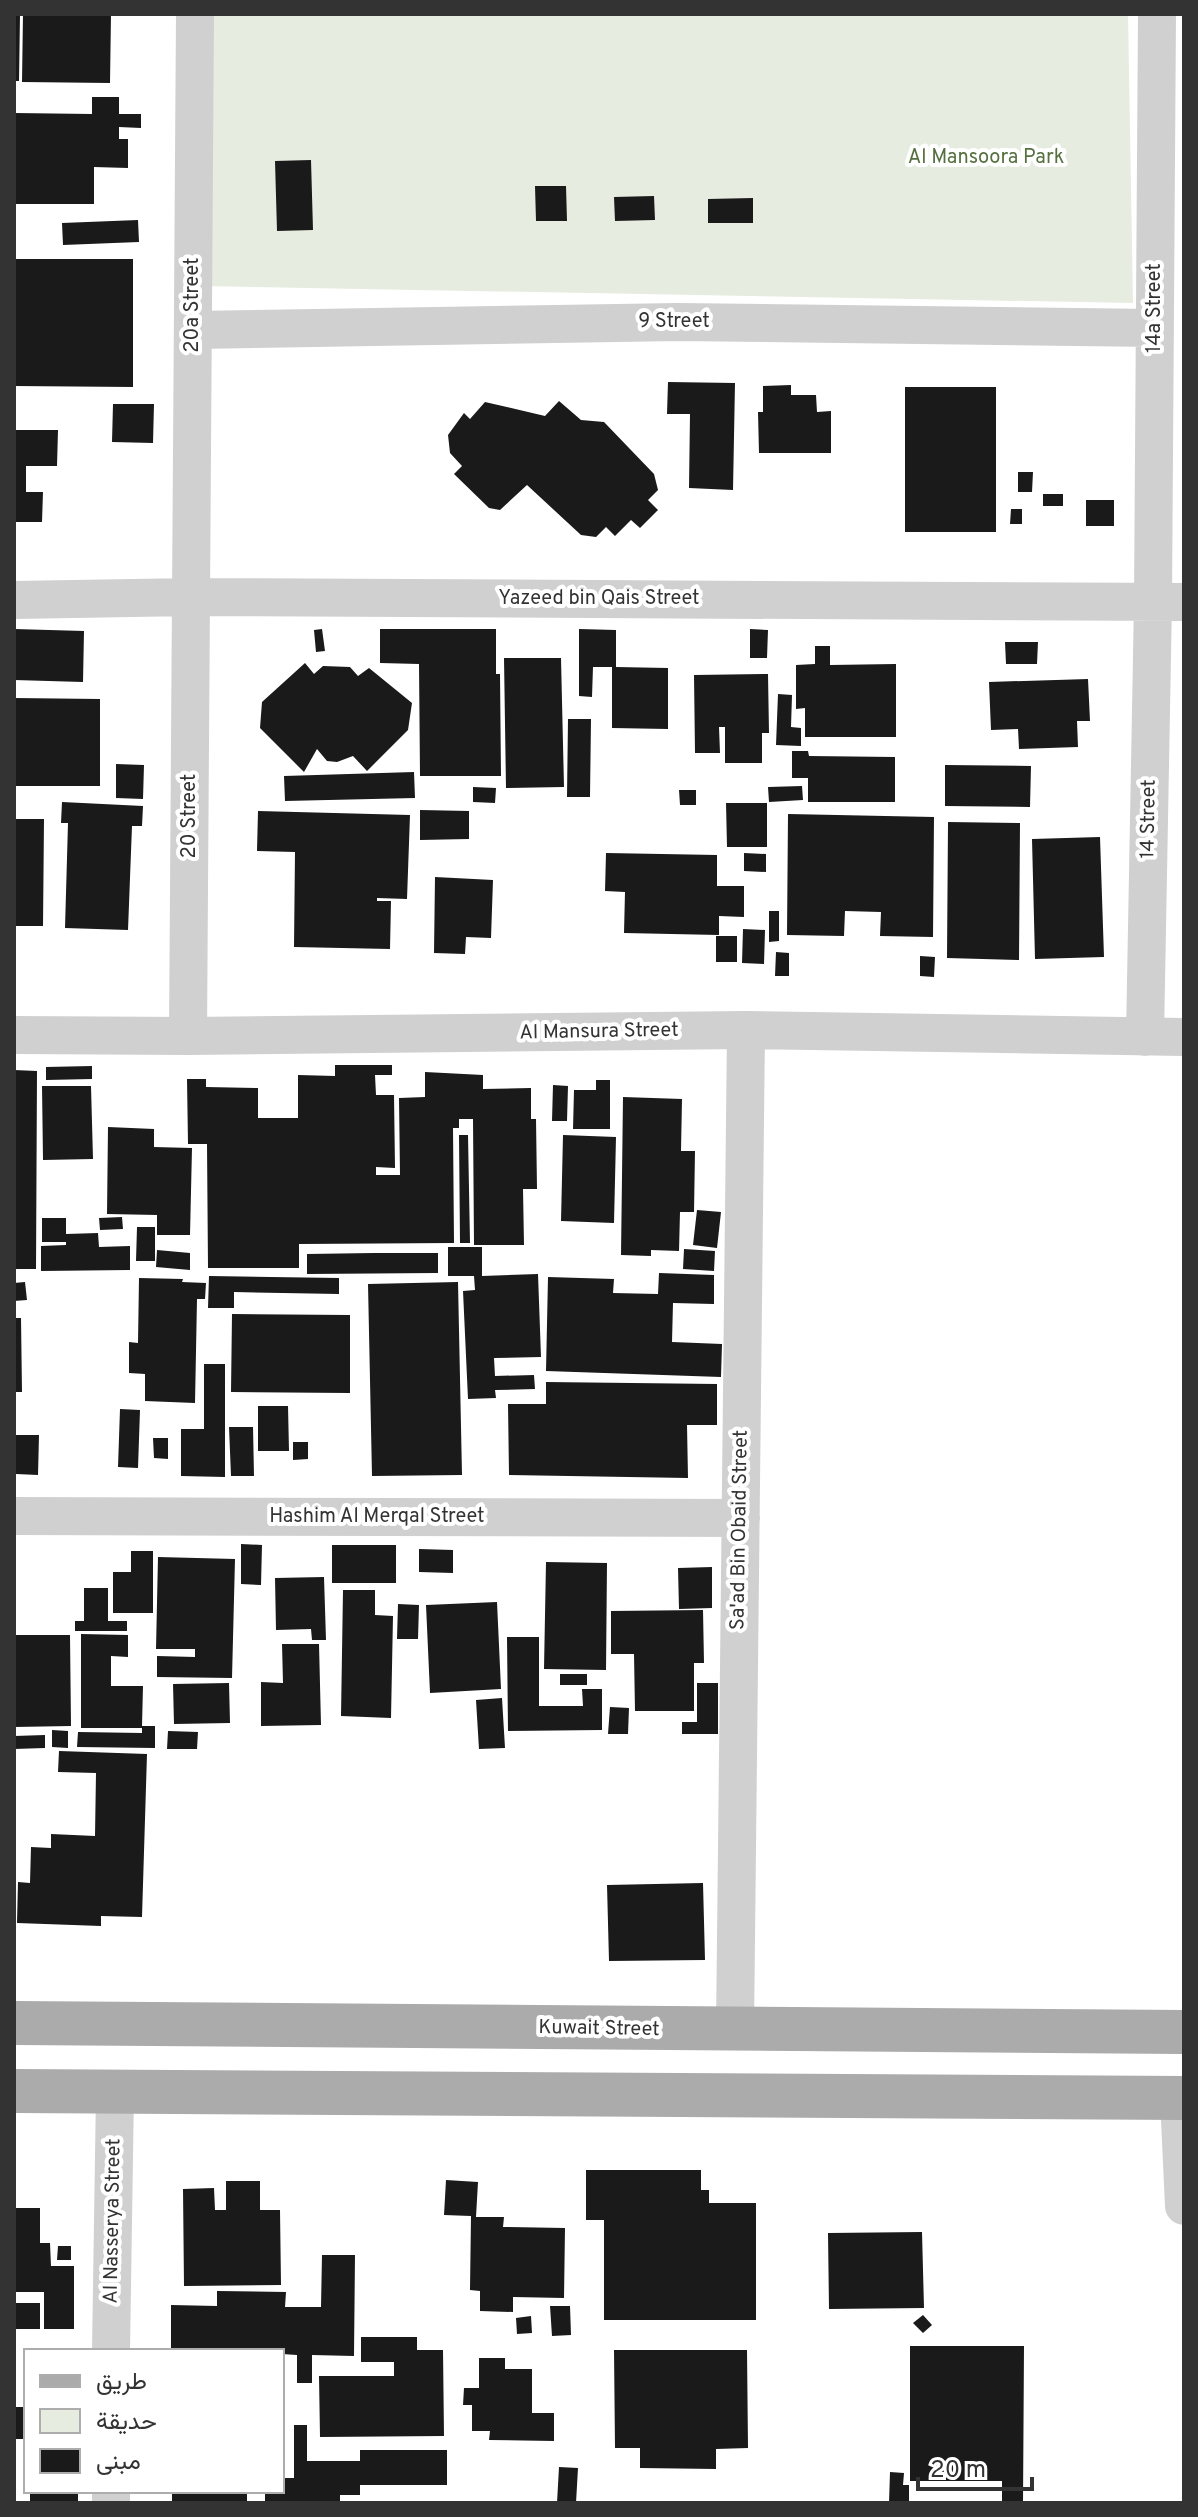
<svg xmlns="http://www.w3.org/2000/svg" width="1198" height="2517" font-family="Overpass,Vazirmatn,sans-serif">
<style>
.green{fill:#e6ecdf}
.building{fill:#1a1a1a}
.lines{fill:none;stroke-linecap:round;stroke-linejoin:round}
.minor{stroke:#d0d0d0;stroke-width:38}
.major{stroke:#ababab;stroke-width:44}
.labels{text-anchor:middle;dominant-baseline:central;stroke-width:8;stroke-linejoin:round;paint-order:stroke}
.park-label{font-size:20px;fill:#56703f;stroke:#fff}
.street-label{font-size:20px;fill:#333;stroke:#fff}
</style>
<rect width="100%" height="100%" fill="#fff"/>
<path class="green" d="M 208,14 L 1128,14 L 1133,303 L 200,286 Z"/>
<path class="building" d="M 14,14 L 20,14 L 19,81 L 14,81 Z
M 23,14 L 111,14 L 110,83 L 22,82 Z
M 92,97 L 119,97 L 119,114 L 141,114 L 141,128 L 119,127 L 119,139 L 128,139 L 128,168 L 94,167 L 94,204 L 14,204 L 14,113 L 92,114 Z
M 311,160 L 313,230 L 277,231 L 275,161 Z
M 535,186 L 566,186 L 567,221 L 536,221 Z
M 654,196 L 655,220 L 615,221 L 614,197 Z
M 753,198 L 753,223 L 708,223 L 708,199 Z
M 138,220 L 139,242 L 63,245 L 62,223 Z
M 14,259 L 133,259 L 133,387 L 14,386 Z
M 668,382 L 735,383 L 733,490 L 689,488 L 690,414 L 667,414 Z
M 791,385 L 791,395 L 816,395 L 817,412 L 831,411 L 831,453 L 759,453 L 758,412 L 763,412 L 763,386 Z
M 905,387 L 996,387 L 996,532 L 905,532 Z
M 559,401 L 581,420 L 604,422 L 654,474 L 658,490 L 648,500 L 658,510 L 640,528 L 631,520 L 615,536 L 606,527 L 596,537 L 581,535 L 527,485 L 500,510 L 489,508 L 454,474 L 462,466 L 450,453 L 448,435 L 464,413 L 470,419 L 485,402 L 545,416 Z
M 113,404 L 154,404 L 153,443 L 112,442 Z
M 14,430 L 58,430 L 57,466 L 26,466 L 26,492 L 43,492 L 42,522 L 14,522 Z
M 1018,472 L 1033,472 L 1032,492 L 1018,492 Z
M 1043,494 L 1063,494 L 1063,506 L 1043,506 Z
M 1086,500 L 1114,500 L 1114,526 L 1086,526 Z
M 1011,509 L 1022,509 L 1022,524 L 1010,524 Z
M 14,629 L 84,631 L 83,682 L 14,680 Z
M 322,629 L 325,651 L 316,652 L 314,630 Z
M 380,629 L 496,629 L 496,674 L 500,674 L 501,776 L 420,776 L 419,664 L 380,663 Z
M 579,629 L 616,630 L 616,667 L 668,668 L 668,729 L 612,728 L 612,667 L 593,667 L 592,697 L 579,696 Z
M 750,629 L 768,630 L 767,658 L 750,658 Z
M 1005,642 L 1038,642 L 1037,664 L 1006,664 Z
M 815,646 L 830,646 L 830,665 L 896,664 L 896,737 L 805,737 L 805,708 L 796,709 L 796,665 L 815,664 Z
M 504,658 L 561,658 L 564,787 L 506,788 Z
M 305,663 L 314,674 L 323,666 L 350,667 L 358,676 L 369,668 L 412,703 L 408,730 L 367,771 L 353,756 L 337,762 L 327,761 L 317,749 L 304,772 L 260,728 L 262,702 Z
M 768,674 L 769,733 L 762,733 L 762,763 L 725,763 L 725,727 L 719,727 L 720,753 L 695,753 L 694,675 Z
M 1088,679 L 1090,721 L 1077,721 L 1078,747 L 1019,749 L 1018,729 L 991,730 L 989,682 Z
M 778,694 L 792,695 L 791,727 L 801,728 L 801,746 L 776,745 Z
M 14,698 L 100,699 L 100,786 L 14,786 Z
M 568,719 L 591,719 L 590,797 L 567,797 Z
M 792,751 L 808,751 L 809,756 L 895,757 L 895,802 L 808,802 L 808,778 L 792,778 Z
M 116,764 L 144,765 L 143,799 L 116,798 Z
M 945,765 L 1031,766 L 1030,807 L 945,806 Z
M 414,772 L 415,798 L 285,801 L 284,776 Z
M 802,786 L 803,800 L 769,802 L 768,787 Z
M 473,787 L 496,788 L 495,803 L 473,802 Z
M 679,790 L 696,790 L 696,805 L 680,805 Z
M 62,802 L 143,806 L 142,826 L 132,826 L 128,930 L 65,928 L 68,823 L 61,823 Z
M 726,803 L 767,803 L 767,847 L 727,847 Z
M 420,810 L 469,811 L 469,839 L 420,840 Z
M 258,811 L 410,815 L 407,899 L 377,898 L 377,901 L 391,901 L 390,949 L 294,947 L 295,852 L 257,851 Z
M 788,814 L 934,817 L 933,937 L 880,936 L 881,912 L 845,911 L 844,936 L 787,935 Z
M 14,819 L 44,819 L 43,926 L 14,926 Z
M 948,822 L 1020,823 L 1019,960 L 947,958 Z
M 1100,837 L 1104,957 L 1035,959 L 1032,839 Z
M 606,853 L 717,855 L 717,886 L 744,886 L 744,917 L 719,916 L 719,935 L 624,933 L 625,892 L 605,891 Z
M 744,853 L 766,854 L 766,872 L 744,871 Z
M 435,877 L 493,880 L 491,938 L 466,937 L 465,954 L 434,953 Z
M 769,911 L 779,911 L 779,941 L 769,942 Z
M 743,929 L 765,930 L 764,964 L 742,963 Z
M 716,936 L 737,936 L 737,962 L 716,962 Z
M 776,952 L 789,953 L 789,976 L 775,976 Z
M 920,956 L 935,957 L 934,977 L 920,976 Z
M 335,1065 L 392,1065 L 392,1075 L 375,1075 L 376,1095 L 394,1095 L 395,1168 L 376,1167 L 376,1175 L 400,1175 L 399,1098 L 425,1097 L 425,1072 L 483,1075 L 483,1089 L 531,1088 L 531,1119 L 536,1119 L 537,1189 L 523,1189 L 524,1245 L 474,1245 L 473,1119 L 459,1119 L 459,1128 L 453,1128 L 454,1243 L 299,1244 L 299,1268 L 208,1268 L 207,1144 L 188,1144 L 187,1079 L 206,1079 L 206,1087 L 258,1088 L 258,1118 L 298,1118 L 298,1075 L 335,1076 Z
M 92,1066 L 92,1079 L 46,1080 L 46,1067 Z
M 14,1070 L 37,1071 L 36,1269 L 14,1269 Z
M 596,1080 L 610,1080 L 610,1129 L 573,1129 L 574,1090 L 596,1090 Z
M 553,1085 L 568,1086 L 567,1121 L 552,1121 Z
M 42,1086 L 91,1086 L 93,1159 L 43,1160 Z
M 623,1097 L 682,1099 L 681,1151 L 695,1151 L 694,1212 L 680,1212 L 679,1251 L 651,1250 L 651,1256 L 621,1255 Z
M 108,1127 L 154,1129 L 154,1147 L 192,1148 L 190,1235 L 157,1235 L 157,1215 L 107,1214 Z
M 459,1135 L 468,1135 L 470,1243 L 460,1243 Z
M 563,1135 L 616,1137 L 614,1223 L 561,1221 Z
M 697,1210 L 721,1212 L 717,1248 L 693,1245 Z
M 122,1217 L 123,1229 L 100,1230 L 99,1218 Z
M 42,1218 L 66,1218 L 66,1234 L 98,1233 L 99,1247 L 130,1246 L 130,1270 L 41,1271 L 41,1246 L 66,1245 L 66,1242 L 42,1242 Z
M 137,1227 L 155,1227 L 155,1261 L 136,1261 Z
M 448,1247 L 482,1247 L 482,1276 L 538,1274 L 541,1357 L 494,1358 L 495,1376 L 534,1375 L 535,1389 L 495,1390 L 496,1398 L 468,1399 L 463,1291 L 475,1290 L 474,1276 L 448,1276 Z
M 684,1249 L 715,1251 L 714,1271 L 683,1269 Z
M 157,1250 L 190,1253 L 190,1270 L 156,1267 Z
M 374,1253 L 438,1253 L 438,1273 L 307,1274 L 307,1254 Z
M 659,1273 L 714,1275 L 714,1304 L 673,1303 L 672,1342 L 722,1344 L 721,1377 L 546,1371 L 548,1277 L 614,1279 L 613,1293 L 658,1294 Z
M 209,1276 L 339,1278 L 339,1294 L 234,1292 L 234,1308 L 208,1308 Z
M 139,1278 L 183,1279 L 182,1282 L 206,1283 L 205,1299 L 197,1299 L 195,1403 L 145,1401 L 145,1374 L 129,1373 L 129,1342 L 138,1343 Z
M 25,1282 L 27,1300 L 14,1301 L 14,1283 Z
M 458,1282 L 462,1475 L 372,1476 L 368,1284 Z
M 232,1314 L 350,1315 L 350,1393 L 231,1392 Z
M 14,1318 L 21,1318 L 22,1392 L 14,1392 Z
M 204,1364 L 225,1364 L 225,1477 L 181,1476 L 181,1429 L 204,1429 Z
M 546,1382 L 717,1384 L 717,1425 L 687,1425 L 688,1478 L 509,1475 L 508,1404 L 546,1404 Z
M 258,1406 L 288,1406 L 289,1451 L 258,1451 Z
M 120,1409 L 140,1410 L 138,1468 L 118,1467 Z
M 229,1427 L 253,1427 L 254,1476 L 231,1476 Z
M 16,1435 L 39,1435 L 38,1475 L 16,1474 Z
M 153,1438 L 168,1438 L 168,1459 L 154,1458 Z
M 293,1442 L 308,1442 L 308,1459 L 293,1460 Z
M 241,1544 L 262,1545 L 261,1585 L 241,1584 Z
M 332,1545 L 396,1545 L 396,1583 L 332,1583 Z
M 419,1549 L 453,1550 L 453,1573 L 419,1572 Z
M 131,1551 L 153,1551 L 153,1613 L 113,1613 L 113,1572 L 131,1572 Z
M 158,1557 L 235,1559 L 232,1678 L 157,1677 L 157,1656 L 195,1657 L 195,1649 L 156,1649 Z
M 546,1562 L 607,1563 L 606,1670 L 544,1669 Z
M 712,1567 L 712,1608 L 679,1609 L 678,1568 Z
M 324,1577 L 326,1640 L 312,1640 L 311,1629 L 276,1630 L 275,1578 Z
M 84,1588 L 108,1588 L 108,1621 L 127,1621 L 127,1631 L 75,1631 L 75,1621 L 84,1621 Z
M 343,1590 L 375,1590 L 375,1615 L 393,1616 L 391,1718 L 341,1716 Z
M 497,1602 L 501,1689 L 430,1693 L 426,1605 Z
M 398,1604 L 419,1605 L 418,1639 L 397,1639 Z
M 703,1610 L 704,1663 L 694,1663 L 694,1711 L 635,1711 L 634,1654 L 611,1654 L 611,1611 Z
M 81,1634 L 128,1635 L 128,1657 L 111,1656 L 111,1686 L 143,1686 L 142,1726 L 155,1726 L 155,1748 L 77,1747 L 78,1732 L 142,1733 L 142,1728 L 81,1728 Z
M 14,1635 L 70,1635 L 71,1726 L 14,1727 Z
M 507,1637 L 539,1637 L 539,1706 L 583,1706 L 582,1689 L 602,1689 L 602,1730 L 508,1731 Z
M 282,1644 L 319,1644 L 321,1725 L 261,1726 L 261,1682 L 283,1683 Z
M 560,1674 L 587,1674 L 587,1685 L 560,1685 Z
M 229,1683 L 230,1723 L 174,1724 L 173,1684 Z
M 697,1683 L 718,1683 L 718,1734 L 682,1734 L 682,1722 L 697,1722 Z
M 502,1698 L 505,1748 L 479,1749 L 476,1700 Z
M 610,1707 L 629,1708 L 628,1734 L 608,1734 Z
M 52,1730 L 68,1731 L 68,1748 L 52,1747 Z
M 168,1731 L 198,1732 L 197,1749 L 167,1749 Z
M 45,1735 L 45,1748 L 14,1749 L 14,1736 Z
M 59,1751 L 147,1754 L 142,1917 L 101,1916 L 101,1926 L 17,1923 L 18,1882 L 30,1883 L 31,1847 L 51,1848 L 51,1834 L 95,1836 L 96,1773 L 58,1772 Z
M 703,1883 L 705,1960 L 609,1961 L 607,1885 Z
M 586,2170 L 701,2170 L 701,2190 L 709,2190 L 709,2203 L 756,2203 L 756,2320 L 604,2320 L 604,2220 L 586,2220 Z
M 446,2180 L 478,2182 L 476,2217 L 504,2217 L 503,2227 L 565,2228 L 564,2298 L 513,2297 L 513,2312 L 480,2311 L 480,2291 L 470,2290 L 471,2216 L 444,2215 Z
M 226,2181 L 260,2181 L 260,2210 L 280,2210 L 281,2285 L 184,2286 L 183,2189 L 214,2188 L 215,2210 L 226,2210 Z
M 14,2208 L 40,2208 L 40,2243 L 50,2243 L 51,2266 L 74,2266 L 74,2329 L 44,2329 L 44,2292 L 14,2292 Z
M 922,2232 L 924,2308 L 829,2309 L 828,2233 Z
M 58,2246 L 71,2246 L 71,2260 L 57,2260 Z
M 322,2255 L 355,2255 L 354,2356 L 312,2355 L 312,2383 L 297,2383 L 297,2355 L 282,2354 L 282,2351 L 171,2351 L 171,2305 L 217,2306 L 217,2291 L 286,2292 L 285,2307 L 321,2307 Z
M 14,2303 L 40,2303 L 40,2329 L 14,2329 Z
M 550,2306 L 570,2306 L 571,2335 L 552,2336 Z
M 923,2315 L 932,2325 L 923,2333 L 913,2323 Z
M 531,2316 L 532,2333 L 517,2334 L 516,2318 Z
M 361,2337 L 417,2337 L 417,2350 L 443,2350 L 444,2436 L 320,2437 L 319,2376 L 394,2376 L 394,2362 L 361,2362 Z
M 910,2346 L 1024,2346 L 1023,2503 L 1002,2503 L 1002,2481 L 910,2481 Z
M 614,2350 L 747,2350 L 748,2448 L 716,2449 L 716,2469 L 640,2468 L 640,2448 L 615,2448 Z
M 479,2358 L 505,2358 L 505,2369 L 532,2369 L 532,2413 L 554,2413 L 554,2441 L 489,2440 L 490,2431 L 472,2431 L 472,2405 L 463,2405 L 464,2388 L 479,2388 Z
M 14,2407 L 26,2407 L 26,2439 L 14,2439 Z
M 294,2425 L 307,2425 L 307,2461 L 360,2461 L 360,2450 L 447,2450 L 447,2485 L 360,2485 L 360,2495 L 340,2495 L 340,2503 L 265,2503 L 265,2491 L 282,2491 L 282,2478 L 294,2478 Z
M 559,2467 L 578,2468 L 576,2503 L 557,2503 Z
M 890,2472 L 904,2473 L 903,2485 L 909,2485 L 909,2503 L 889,2503 Z
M 30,2491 L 78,2491 L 78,2502 L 30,2503 Z
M 172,2491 L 247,2491 L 247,2503 L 172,2503 Z"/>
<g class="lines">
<path class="minor" d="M 193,330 L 678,322 L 1155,328
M 14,600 L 191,597 L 1184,602
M 14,1035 L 188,1036 L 746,1030 L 1184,1037
M 188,1036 L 195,14
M 1145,1037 L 1153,602 L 1157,14
M 14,1516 L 741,1518
M 735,2030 L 746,1030
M 1179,2098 L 1184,2206
M 111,2351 L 115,2092
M 111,2491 L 111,2503"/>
<path class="major" d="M 14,2023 L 1184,2032
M 14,2091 L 1184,2098"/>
</g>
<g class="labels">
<g class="park-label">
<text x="986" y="158">Al Mansoora Park</text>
</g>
<g class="street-label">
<text transform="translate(193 305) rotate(-90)">20a Street</text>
<text transform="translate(1155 308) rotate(-90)">14a Street</text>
<text x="674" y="322">9 Street</text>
<text x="599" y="599">Yazeed bin Qais Street</text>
<text transform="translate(190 816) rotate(-90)">20 Street</text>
<text transform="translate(1149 819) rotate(-89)">14 Street</text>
<text transform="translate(599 1032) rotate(-1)">Al Mansura Street</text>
<text x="377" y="1517">Hashim Al Merqal Street</text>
<text transform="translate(740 1530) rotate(-89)">Sa'ad Bin Obaid Street</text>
<text transform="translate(599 2029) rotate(1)">Kuwait Street</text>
<text transform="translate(113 2221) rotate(-89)">Al Nasserya Street</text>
</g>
</g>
<rect width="1198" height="2517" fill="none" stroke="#333333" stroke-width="32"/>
<rect x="24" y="2349" width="260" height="144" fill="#ffffff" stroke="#adadad" stroke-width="2"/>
<rect x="40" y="2375" width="40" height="12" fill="#ababab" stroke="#adadad" stroke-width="2"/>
<text x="96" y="2389" font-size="24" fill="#333333">طريق</text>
<rect x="40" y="2409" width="40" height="24" fill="#e6ecdf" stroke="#adadad" stroke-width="2"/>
<text x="96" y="2429" font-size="24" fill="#333333">حديقة</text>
<rect x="40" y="2449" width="40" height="24" fill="#1a1a1a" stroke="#adadad" stroke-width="2"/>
<text x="96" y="2469" font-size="24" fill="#333333">مبنى</text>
<path d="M918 2477v12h114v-12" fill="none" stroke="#333333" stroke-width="4"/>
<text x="930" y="2477" font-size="24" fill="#333333" stroke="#ffffff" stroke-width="6" paint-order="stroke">20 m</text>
</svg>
